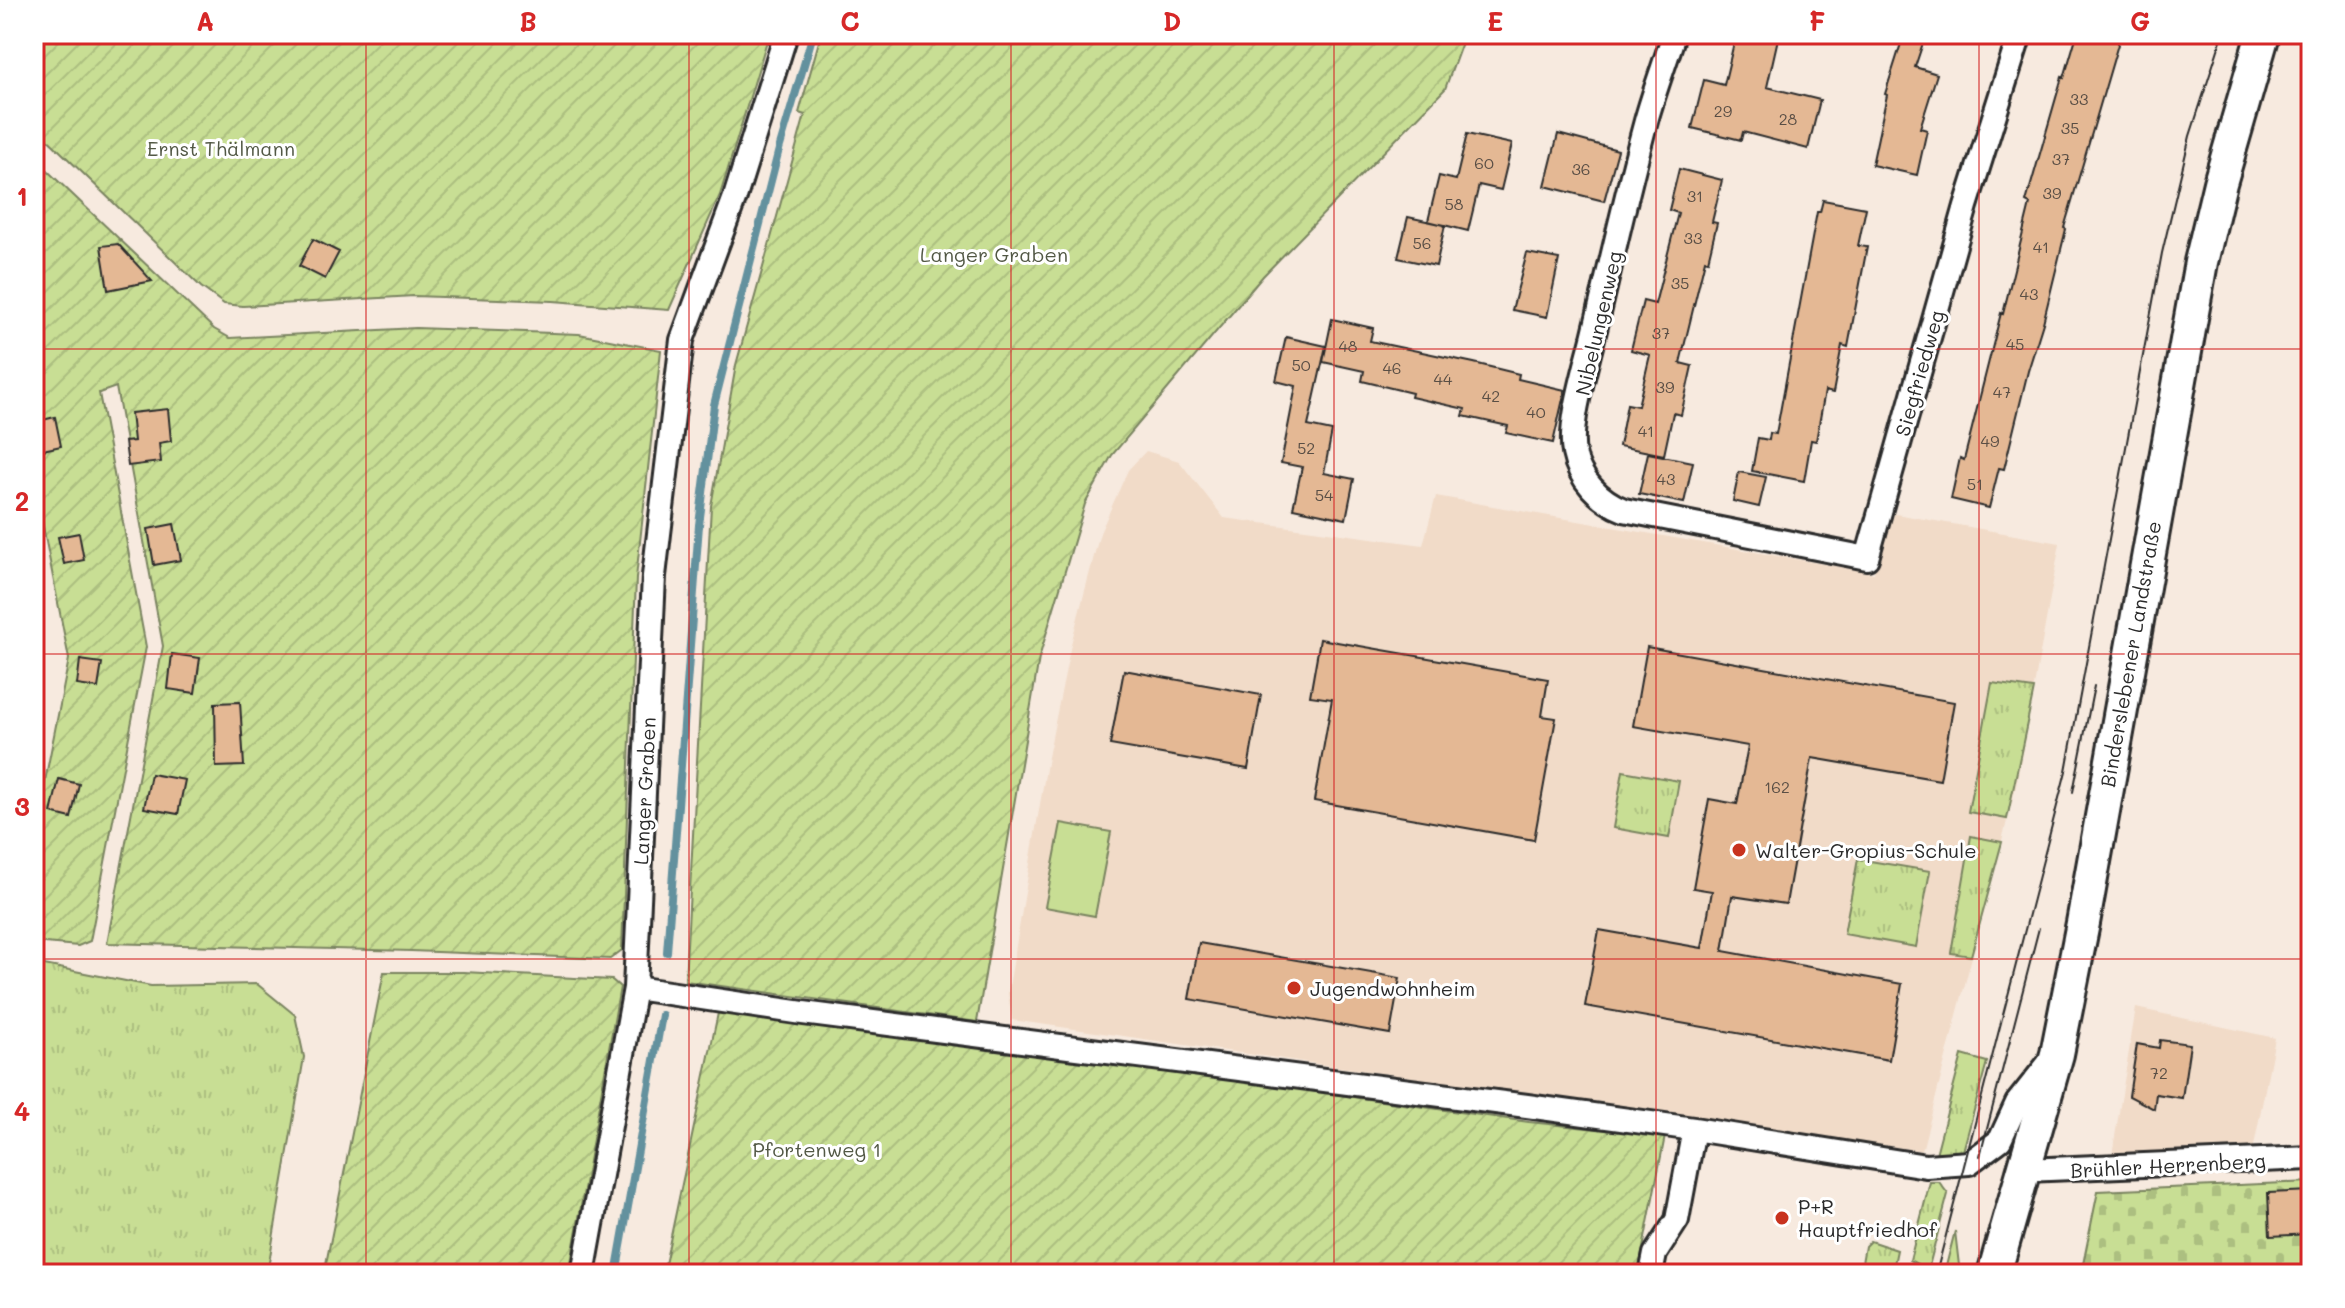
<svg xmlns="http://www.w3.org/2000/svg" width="2345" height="1308" font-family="Mali,sans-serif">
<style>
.built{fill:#f1dbc8}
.grass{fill:url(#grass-tufts);stroke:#7a8460;stroke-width:2}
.cemetery{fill:url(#cemetery-stones);stroke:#7a8460;stroke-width:2}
.garden{fill:url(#garden-furrows);stroke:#7a8460;stroke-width:2}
.pitch{fill:#c8de94;stroke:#7a8460;stroke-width:2}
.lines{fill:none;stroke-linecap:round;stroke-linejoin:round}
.stream{stroke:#64919e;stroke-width:8}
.building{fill:#e4b894;stroke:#2b2b2b;stroke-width:2}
.street-casing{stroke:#2b2b2b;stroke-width:28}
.secondary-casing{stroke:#2b2b2b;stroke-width:38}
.street{stroke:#fff;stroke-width:22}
.secondary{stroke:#fff;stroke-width:32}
.tram{stroke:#2b2b2b;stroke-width:2}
.grid{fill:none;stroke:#d62828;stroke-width:2;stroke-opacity:0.55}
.poi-dot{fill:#c8321e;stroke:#fff;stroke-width:3}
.labels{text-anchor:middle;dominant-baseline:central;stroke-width:6;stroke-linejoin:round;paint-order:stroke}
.number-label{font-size:16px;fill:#594e45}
.park-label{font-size:20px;fill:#525845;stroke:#fff}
.street-label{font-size:20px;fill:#2b2b2b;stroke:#fff}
.poi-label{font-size:20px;fill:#2b2b2b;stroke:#fff;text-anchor:start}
.neatline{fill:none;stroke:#d62828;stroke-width:3}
.grid-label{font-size:26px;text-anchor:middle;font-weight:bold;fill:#d62828}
</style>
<defs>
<pattern id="grass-tufts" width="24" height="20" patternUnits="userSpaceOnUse" patternTransform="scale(2)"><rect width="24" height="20" fill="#c8de94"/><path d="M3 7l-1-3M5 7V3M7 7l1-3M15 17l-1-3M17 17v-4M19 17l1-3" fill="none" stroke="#acbf80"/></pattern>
<pattern id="cemetery-stones" width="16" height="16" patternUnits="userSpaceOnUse" patternTransform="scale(2)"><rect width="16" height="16" fill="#c8de94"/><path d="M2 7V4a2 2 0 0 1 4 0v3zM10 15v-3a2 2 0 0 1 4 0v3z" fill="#acbf80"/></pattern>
<pattern id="garden-furrows" width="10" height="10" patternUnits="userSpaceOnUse" patternTransform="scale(2)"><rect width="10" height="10" fill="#c8de94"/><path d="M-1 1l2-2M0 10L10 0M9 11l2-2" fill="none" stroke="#acbf80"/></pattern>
</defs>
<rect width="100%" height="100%" fill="#f7eadf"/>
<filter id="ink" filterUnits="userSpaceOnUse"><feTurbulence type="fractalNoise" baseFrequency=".0125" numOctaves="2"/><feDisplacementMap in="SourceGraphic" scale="16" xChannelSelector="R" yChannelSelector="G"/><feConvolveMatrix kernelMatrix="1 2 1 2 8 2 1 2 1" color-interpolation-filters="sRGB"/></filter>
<g filter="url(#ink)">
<path class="built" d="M 1146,451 L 1179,461 L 1224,518 L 1423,545 L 1436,496 L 1874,573 L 1890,513 L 2060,543 L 2016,786 L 1922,1151 L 1012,1020 L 1008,993 L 1048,757 L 1071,644 L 1100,533 L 1128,470 Z
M 2136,1008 L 2275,1038 L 2253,1151 L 2112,1155 Z"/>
<path class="grass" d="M 1992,683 L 2034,689 L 2007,819 L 1968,812 Z
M 1623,771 L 1679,781 L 1669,838 L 1613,828 Z
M 1971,836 L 2002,842 L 1971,956 L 1951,953 Z
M 1858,859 L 1930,871 L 1916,947 L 1844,934 Z
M 34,963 L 151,986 L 257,984 L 295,1015 L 304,1057 L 267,1274 L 34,1274 Z
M 1962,1055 L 1987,1062 L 1962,1155 L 1936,1154 Z
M 1930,1182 L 1939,1182 L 1948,1194 L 1928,1270 L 1910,1260 Z
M 1955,1231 L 1960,1274 L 1944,1274 Z
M 1870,1241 L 1897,1250 L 1892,1274 L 1860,1274 L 1865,1246 Z"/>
<path class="cemetery" d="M 2311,1182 L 2311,1274 L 2081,1274 L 2098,1191 Z"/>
<path class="garden" d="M 34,34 L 769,34 L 720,195 L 669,310 L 553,301 L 414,296 L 243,306 L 224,304 L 201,287 L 34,126 Z
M 821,34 L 1465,34 L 1445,89 L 1263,276 L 1112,455 L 1085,504 L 1039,658 L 977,1022 L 685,981 L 711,506 L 736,365 L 805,115 L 799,113 Z
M 34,158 L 214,329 L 230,338 L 416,328 L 579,334 L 661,350 L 636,578 L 622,950 L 610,959 L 411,951 L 107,943 L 163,646 L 116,387 L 99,393 L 146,647 L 90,941 L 78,946 L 34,942 L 34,837 L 69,659 L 34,480 Z
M 384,972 L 464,972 L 612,980 L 620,987 L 569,1274 L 324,1274 Z
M 718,1013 L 977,1043 L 1529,1122 L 1665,1136 L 1638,1274 L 663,1274 Z"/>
<path class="pitch" d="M 1061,823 L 1111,832 L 1095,916 L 1045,907 Z"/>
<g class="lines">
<path class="stream" d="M 667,952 L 699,525 L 714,405 L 778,153 L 813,34
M 616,1274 L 662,1015"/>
</g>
<path class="building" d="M 1736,34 L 1779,34 L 1767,87 L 1820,100 L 1808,149 L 1743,132 L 1741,140 L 1692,128 L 1704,80 L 1724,85 Z
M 1904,34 L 1926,34 L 1915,67 L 1937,74 L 1920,128 L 1927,130 L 1917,175 L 1872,165 L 1887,95 L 1885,94 Z
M 2077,34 L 2121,34 L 2064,228 L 2066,229 L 2043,323 L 2028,371 L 2004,469 L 1999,468 L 1989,508 L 1951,499 L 1960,458 L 1964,460 L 2001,313 L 2003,314 L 2030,204 L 2026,202 L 2062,77 L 2064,78 Z
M 1467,134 L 1512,144 L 1501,190 L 1479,185 L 1468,231 L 1428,221 L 1439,176 L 1456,180 Z
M 1558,134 L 1618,150 L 1604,201 L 1545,186 Z
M 1679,169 L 1722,180 L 1712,222 L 1717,223 L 1708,261 L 1705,260 L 1680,363 L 1692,366 L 1681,415 L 1673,413 L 1664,455 L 1619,446 L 1627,404 L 1638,406 L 1650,355 L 1631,350 L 1643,301 L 1655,304 L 1678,213 L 1669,210 Z
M 1823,200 L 1866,208 L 1858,246 L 1867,247 L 1848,347 L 1842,345 L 1833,393 L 1825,391 L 1816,441 L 1811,440 L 1804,481 L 1752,471 L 1758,438 L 1769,440 L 1770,433 L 1776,434 L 1817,212 L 1820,212 Z
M 1408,217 L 1445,225 L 1436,266 L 1398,258 Z
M 313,239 L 339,252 L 325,279 L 299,266 Z
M 118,244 L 152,281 L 108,290 L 101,246 Z
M 1527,253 L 1559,259 L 1547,317 L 1512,310 Z
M 1332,319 L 1373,328 L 1370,341 L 1474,363 L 1519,374 L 1518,379 L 1565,390 L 1553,443 L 1506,433 L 1508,426 L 1463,416 L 1465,409 L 1411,397 L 1412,393 L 1362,381 L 1364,371 L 1323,362 Z
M 1286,337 L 1326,346 L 1308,426 L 1332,431 L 1324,473 L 1354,479 L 1346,519 L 1293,508 L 1302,467 L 1281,463 L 1296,386 L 1276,381 Z
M 168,409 L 171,441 L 159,443 L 161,462 L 128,466 L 125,442 L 134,441 L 131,413 Z
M 55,417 L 61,446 L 34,452 L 34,422 Z
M 1648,453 L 1693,462 L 1684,503 L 1639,494 Z
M 1739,472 L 1766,477 L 1759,507 L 1733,501 Z
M 174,524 L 181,560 L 154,565 L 148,529 Z
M 79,533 L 84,560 L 64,564 L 58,537 Z
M 1320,639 L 1548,679 L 1542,716 L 1556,718 L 1534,840 L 1314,801 L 1332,699 L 1310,696 Z
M 1647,647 L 1954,702 L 1940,780 L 1812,758 L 1786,904 L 1732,896 L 1723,951 L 1902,984 L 1889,1060 L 1585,1006 L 1599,930 L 1702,948 L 1712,891 L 1693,888 L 1709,799 L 1737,804 L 1748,746 L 1633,726 Z
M 172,654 L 200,658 L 195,693 L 168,689 Z
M 80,660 L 102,663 L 98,688 L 77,685 Z
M 1124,670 L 1261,695 L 1248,769 L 1110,745 Z
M 240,702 L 244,766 L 216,767 L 215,703 Z
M 151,774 L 185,780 L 178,814 L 144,808 Z
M 59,779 L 79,784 L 71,818 L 51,813 Z
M 1199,943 L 1400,978 L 1390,1034 L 1189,999 Z
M 2160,1040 L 2190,1044 L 2182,1098 L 2156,1094 L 2154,1109 L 2129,1096 L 2137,1044 L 2159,1048 Z
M 2311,1191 L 2311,1234 L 2270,1236 L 2268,1193 Z"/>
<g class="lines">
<defs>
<path id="street" d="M 1674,34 C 1665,63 1654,92 1646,121 C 1627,191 1611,263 1594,334 C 1587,364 1568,424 1574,453 C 1579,479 1600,501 1624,510 L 1867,558 L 1966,206 L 2020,34
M 635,988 L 803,1013 L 1527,1106 L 1694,1129 L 1926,1166 L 1969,1163 L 2000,1140 L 2017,1103 L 2048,1064
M 2026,1170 L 2311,1158
M 583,1274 L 635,988 L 654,576 L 682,340 L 735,197 L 786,34
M 1651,1274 L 1655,1254 L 1677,1220 L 1694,1129"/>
<path id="secondary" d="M 1994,1274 L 2057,1054 L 2083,923 L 2201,262 L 2220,183 L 2263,34"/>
</defs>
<use href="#street" class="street-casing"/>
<use href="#secondary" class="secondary-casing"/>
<use href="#street" class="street"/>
<use href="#secondary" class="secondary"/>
<path class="tram" d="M 2073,792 L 2094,686
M 1980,1156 L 2039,928
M 1936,1274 L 2066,771 L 2162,253 L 2190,136 L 2223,34"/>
</g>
</g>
<path class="grid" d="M 366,34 L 366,1274M 689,34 L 689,1274M 1011,34 L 1011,1274M 1334,34 L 1334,1274M 1656,34 L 1656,1274M 1979,34 L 1979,1274M 34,349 L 2311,349M 34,654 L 2311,654M 34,959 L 2311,959"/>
<g class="poi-dot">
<circle cx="1739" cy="850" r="8"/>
<circle cx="1294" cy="988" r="8"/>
<circle cx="1782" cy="1218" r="8"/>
</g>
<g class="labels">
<g class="number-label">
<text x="2079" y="98">33</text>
<text x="1723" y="110">29</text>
<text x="1788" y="118">28</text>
<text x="2070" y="127">35</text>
<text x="2061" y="158">37</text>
<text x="1484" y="162">60</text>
<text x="1581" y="168">36</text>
<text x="2052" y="192">39</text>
<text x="1695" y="195">31</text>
<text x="1454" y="203">58</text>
<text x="1693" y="237">33</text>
<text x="1422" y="242">56</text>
<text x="2041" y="246">41</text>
<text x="1680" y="282">35</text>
<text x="2029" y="293">43</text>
<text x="1661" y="332">37</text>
<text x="2015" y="343">45</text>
<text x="1348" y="345">48</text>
<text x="1301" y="364">50</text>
<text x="1392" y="367">46</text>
<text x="1443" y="378">44</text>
<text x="1665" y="386">39</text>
<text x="2002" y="391">47</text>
<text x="1491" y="395">42</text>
<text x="1536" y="411">40</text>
<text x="1646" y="430">41</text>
<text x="1990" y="440">49</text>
<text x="1306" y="447">52</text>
<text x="1666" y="478">43</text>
<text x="1975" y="483">51</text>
<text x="1324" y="494">54</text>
<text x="1777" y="786">162</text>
<text x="2159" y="1072">72</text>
</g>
<g class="park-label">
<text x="221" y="148">Ernst Thälmann</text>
<text x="994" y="254">Langer Graben</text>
<text x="817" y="1149">Pfortenweg 1</text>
</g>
<g class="street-label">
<text transform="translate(1598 323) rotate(-77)">Nibelungenweg</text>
<text transform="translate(1919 373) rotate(-74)">Siegfriedweg</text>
<text transform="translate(2130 654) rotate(-80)">Binderslebener Landstraße</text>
<text transform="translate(644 791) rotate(-87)">Langer Graben</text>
<text transform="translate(2168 1165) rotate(-3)">Brühler Herrenberg</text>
</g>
<g class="poi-label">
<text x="1755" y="850">Walter-Gropius-Schule</text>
<text x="1310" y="988">Jugendwohnheim</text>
<text x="1798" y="1206">P+R<tspan x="1798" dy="23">Hauptfriedhof</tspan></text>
</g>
</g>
<rect width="2345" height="1308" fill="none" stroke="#fff" stroke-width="88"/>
<rect x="44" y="44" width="2257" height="1220" class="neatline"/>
<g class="grid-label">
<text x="205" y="31">A</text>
<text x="528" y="31">B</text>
<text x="850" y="31">C</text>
<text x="1172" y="31">D</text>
<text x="1495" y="31">E</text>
<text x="1817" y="31">F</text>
<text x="2140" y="31">G</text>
<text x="22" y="206">1</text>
<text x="22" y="511">2</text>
<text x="22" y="816">3</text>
<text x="22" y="1121">4</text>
</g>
</svg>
